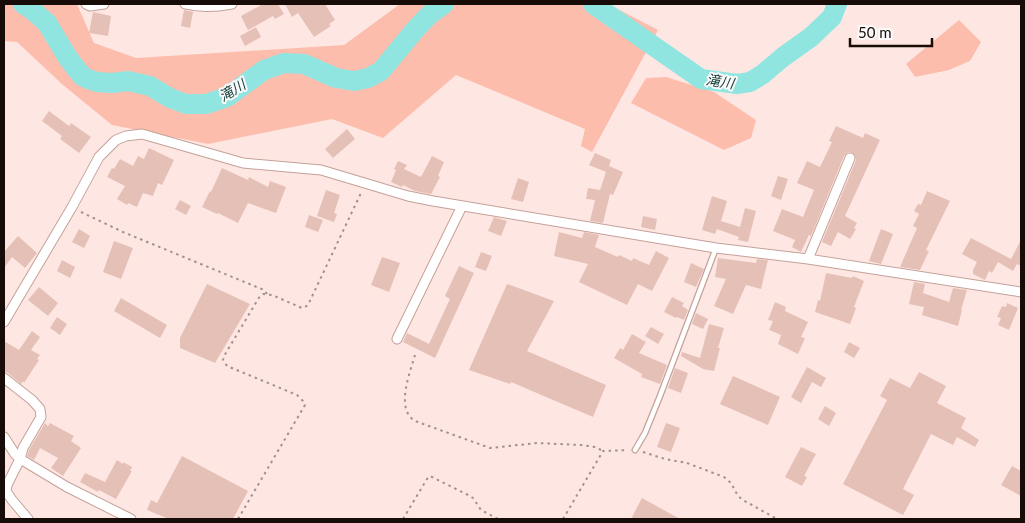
<svg xmlns="http://www.w3.org/2000/svg" width="1025" height="523" font-family="Lato,'Noto Sans JP',sans-serif">
<style>
.green{fill:#fcbdad}
.lines{fill:none;stroke-linecap:round;stroke-linejoin:round}
.river{stroke:#91e5e1;stroke-width:20}
.building{fill:#e5c0b7}
.lane-casing{stroke:#c4a198;stroke-width:7}
.street-casing{stroke:#c4a198;stroke-width:11}
.path{stroke:#a3908c;stroke-width:2;stroke-dasharray:2.5 4;stroke-linecap:butt}
.lane{stroke:#fff;stroke-width:4.5}
.street{stroke:#fff;stroke-width:9}
.labels{text-anchor:middle;dominant-baseline:central;stroke-width:4;stroke-linejoin:round;paint-order:stroke}
.water-label{font-size:14px;font-style:italic;fill:#18403e;stroke:#fafafa}
</style>
<rect width="100%" height="100%" fill="#fee7e2"/>
<path class="green" d="M 4,4 L 77,4 L 94,43 L 136,58 L 344,45 L 400,4 L 608,4 L 658,30 L 592,152 L 581,146 L 585,129 L 456,75 L 383,138 L 332,119 L 208,144 L 112,125 L 63,85 L 17,42 L 4,41 Z
M 959,20 L 981,42 L 970,61 L 949,70 L 915,77 L 906,64 Z
M 666,77 L 714,92 L 756,120 L 751,138 L 724,150 L 631,103 L 646,78 Z"/>
<g class="lines">
<path class="river" d="M 23,4 L 31,9 L 47,23 L 68,58 L 82,76 L 88,79 L 97,82 L 112,83 L 128,81 L 150,86 L 170,98 L 186,104 L 206,104 L 227,97 L 264,70 L 284,63 L 304,64 L 336,78 L 354,81 L 368,78 L 381,71 L 414,31 L 429,15 L 444,4
M 593,4 L 701,79 L 737,84 L 750,82 L 763,74 L 783,57 L 811,37 L 832,17 L 837,4"/>
</g>
<path class="building" d="M 263,4 L 278,4 L 284,14 L 275,19 L 273,16 L 248,30 L 241,16 Z
M 285,4 L 325,4 L 335,20 L 329,24 L 331,26 L 314,37 L 298,13 L 292,17 Z
M 184,10 L 193,12 L 190,28 L 181,26 Z
M 93,12 L 111,16 L 108,36 L 89,33 Z
M 256,27 L 261,37 L 245,46 L 240,36 Z
M 49,111 L 69,126 L 71,123 L 91,137 L 79,153 L 60,139 L 62,136 L 42,121 Z
M 836,126 L 863,138 L 865,133 L 880,140 L 845,216 L 857,223 L 854,228 L 856,229 L 850,239 L 838,232 L 831,246 L 822,242 L 856,160 L 855,155 L 850,152 L 847,153 L 844,156 L 811,236 L 809,235 L 801,252 L 792,247 L 795,240 L 773,231 L 782,209 L 803,217 L 814,190 L 797,183 L 807,161 L 820,167 L 832,142 L 829,141 Z
M 347,129 L 355,139 L 333,158 L 325,149 Z
M 149,148 L 174,160 L 162,185 L 158,183 L 153,196 L 143,193 L 137,207 L 128,203 L 127,205 L 117,199 L 125,186 L 107,177 L 112,168 L 114,169 L 120,159 L 133,166 L 138,156 L 144,159 Z
M 595,153 L 611,160 L 609,166 L 623,172 L 613,195 L 610,194 L 603,223 L 590,221 L 595,200 L 586,199 L 588,188 L 600,190 L 606,172 L 589,165 Z
M 432,156 L 444,162 L 438,176 L 440,177 L 431,194 L 415,191 L 403,185 L 402,187 L 391,182 L 396,170 L 394,169 L 398,161 L 407,165 L 404,169 L 421,177 Z
M 222,168 L 248,180 L 249,177 L 268,187 L 270,181 L 286,187 L 276,213 L 248,203 L 238,223 L 218,213 L 217,214 L 202,207 L 210,191 L 211,192 Z
M 778,176 L 788,179 L 781,200 L 771,196 Z
M 518,178 L 529,182 L 523,202 L 511,199 Z
M 326,190 L 340,195 L 334,213 L 337,214 L 334,222 L 317,216 Z
M 927,191 L 950,201 L 926,250 L 929,251 L 920,270 L 900,267 L 917,228 L 913,226 L 919,214 L 914,211 L 918,204 L 921,205 Z
M 712,196 L 727,201 L 721,221 L 740,227 L 745,208 L 756,211 L 748,242 L 738,240 L 739,237 L 717,229 L 715,234 L 702,230 Z
M 180,200 L 191,206 L 186,215 L 175,209 Z
M 309,215 L 323,220 L 318,232 L 305,227 Z
M 643,216 L 657,219 L 655,230 L 641,227 Z
M 494,217 L 507,221 L 501,236 L 488,231 Z
M 79,229 L 90,236 L 84,248 L 72,242 Z
M 881,229 L 893,234 L 881,264 L 869,261 Z
M 559,232 L 582,238 L 584,232 L 599,235 L 595,247 L 618,257 L 619,255 L 632,261 L 633,258 L 649,265 L 656,251 L 669,258 L 652,291 L 638,284 L 627,305 L 579,282 L 588,264 L 554,256 Z
M 18,236 L 37,253 L 25,268 L 12,257 L 4,268 L 4,252 Z
M 971,238 L 1011,259 L 1021,240 L 1021,266 L 1017,264 L 1013,271 L 998,262 L 992,273 L 989,271 L 985,280 L 973,274 L 973,270 L 977,262 L 962,254 Z
M 114,241 L 133,248 L 121,279 L 103,272 Z
M 481,252 L 492,256 L 486,271 L 475,267 Z
M 382,257 L 400,263 L 389,292 L 371,285 Z
M 718,258 L 756,263 L 757,259 L 768,260 L 761,289 L 746,285 L 733,314 L 714,306 L 726,279 L 715,277 Z
M 62,260 L 75,267 L 70,278 L 57,271 Z
M 691,263 L 704,269 L 696,287 L 684,282 Z
M 459,266 L 474,273 L 435,358 L 403,342 L 407,333 L 429,344 L 450,299 L 445,296 Z
M 826,273 L 852,278 L 853,276 L 864,281 L 854,307 L 856,308 L 850,324 L 815,312 L 818,300 L 820,301 Z
M 914,282 L 925,284 L 923,293 L 949,302 L 953,288 L 967,290 L 961,310 L 962,310 L 958,326 L 922,315 L 924,307 L 909,304 Z
M 207,284 L 250,304 L 215,363 L 180,348 L 180,338 Z
M 507,284 L 554,301 L 527,351 L 606,385 L 593,417 L 511,382 L 510,384 L 469,370 Z
M 39,287 L 58,303 L 48,316 L 28,300 Z
M 672,297 L 684,303 L 682,306 L 688,310 L 684,320 L 677,317 L 676,318 L 664,312 Z
M 121,298 L 167,325 L 160,338 L 114,311 Z
M 775,302 L 786,307 L 785,311 L 808,322 L 801,337 L 805,338 L 798,354 L 778,344 L 781,335 L 769,330 L 773,321 L 768,320 Z
M 1007,303 L 1018,308 L 1009,330 L 998,325 L 1001,318 L 997,317 L 1002,306 L 1006,307 Z
M 696,313 L 708,319 L 703,329 L 692,324 Z
M 57,317 L 67,324 L 60,335 L 50,328 Z
M 709,324 L 724,328 L 718,348 L 720,348 L 714,371 L 703,369 L 681,356 L 682,352 L 700,358 Z
M 651,327 L 664,334 L 658,344 L 645,336 Z
M 32,331 L 40,337 L 31,350 L 40,355 L 37,359 L 39,360 L 24,383 L 23,381 L 21,384 L 8,373 L 4,372 L 4,341 L 19,350 Z
M 632,334 L 646,342 L 639,353 L 667,365 L 660,384 L 641,377 L 642,374 L 614,358 L 620,348 L 623,350 Z
M 849,342 L 860,348 L 854,358 L 844,352 Z
M 807,367 L 826,378 L 821,387 L 812,382 L 801,403 L 791,397 Z
M 675,368 L 688,373 L 681,393 L 668,388 Z
M 919,372 L 946,386 L 937,403 L 966,418 L 961,428 L 979,440 L 975,447 L 957,437 L 953,445 L 931,434 L 903,489 L 914,495 L 903,515 L 843,484 L 887,400 L 880,396 L 890,378 L 910,388 Z
M 733,376 L 780,397 L 768,425 L 720,404 Z
M 825,406 L 836,413 L 829,426 L 818,419 Z
M 45,423 L 48,426 L 50,423 L 74,436 L 71,441 L 81,448 L 63,476 L 51,468 L 58,458 L 40,448 L 34,460 L 27,456 L 29,450 Z
M 666,423 L 680,428 L 671,452 L 657,447 Z
M 801,447 L 816,454 L 804,476 L 807,477 L 802,486 L 785,477 Z
M 182,456 L 248,491 L 233,519 L 169,519 L 147,510 L 151,500 L 157,503 Z
M 117,460 L 123,464 L 123,462 L 132,467 L 130,471 L 132,471 L 116,499 L 99,490 L 98,492 L 80,482 L 85,473 L 105,482 Z
M 1012,466 L 1021,471 L 1021,496 L 1001,485 Z
M 642,498 L 680,519 L 631,519 Z"/>
<g class="lines">
<defs>
<path id="lane" d="M 635,450 L 645,433 L 660,396 L 716,248"/>
<path id="street" d="M 86,4 L 90,6 L 104,4
M 185,4 C 201,8 216,7 232,4
M 808,259 L 850,158
M 4,322 L 72,207 L 99,157 L 116,140 L 126,136 L 142,134 L 243,163 L 321,170 L 408,196 L 433,201 L 716,248 L 808,259 L 1021,292
M 397,339 L 462,206
M 4,378 L 32,400 L 40,409 L 41,417 L 23,448 L 20,459 L 7,485 L 6,491 L 12,500 L 28,519
M 4,437 L 15,454 L 22,460 L 67,487 L 131,519"/>
</defs>
<use href="#lane" class="lane-casing"/>
<use href="#street" class="street-casing"/>
<path class="path" d="M 81,212 L 123,232 L 264,290 L 267,294
M 415,355 C 410,373 395,409 415,421 L 490,448 L 537,443 L 581,445 L 595,447 L 603,451
M 643,452 L 665,459 L 687,463 L 724,477 L 731,483 L 738,496 L 743,500 L 777,519
M 238,519 L 305,405 L 303,401 L 297,395 L 227,366 L 223,360 L 224,356 L 260,296 L 263,294 L 272,295 L 302,308 L 305,307 L 308,305 L 361,193
M 403,519 L 427,479 L 430,476 L 468,495 L 473,498 L 481,510 L 498,519
M 563,519 L 603,451 L 628,450"/>
<use href="#lane" class="lane"/>
<use href="#street" class="street"/>
</g>
<g class="labels">
<g class="water-label">
<text transform="translate(720 81) rotate(9)">滝川</text>
<text transform="translate(232 90) rotate(-31)">滝川</text>
</g>
</g>
<rect width="1025" height="523" fill="none" stroke="#180c09" stroke-width="10"/>
<path d="M850 38v8h82v-8" fill="none" stroke="#180c09" stroke-width="2.5"/>
<text x="858" y="38" font-size="15" fill="#180c09" stroke="#fafafa" stroke-width="4" paint-order="stroke">50 m</text>
</svg>
